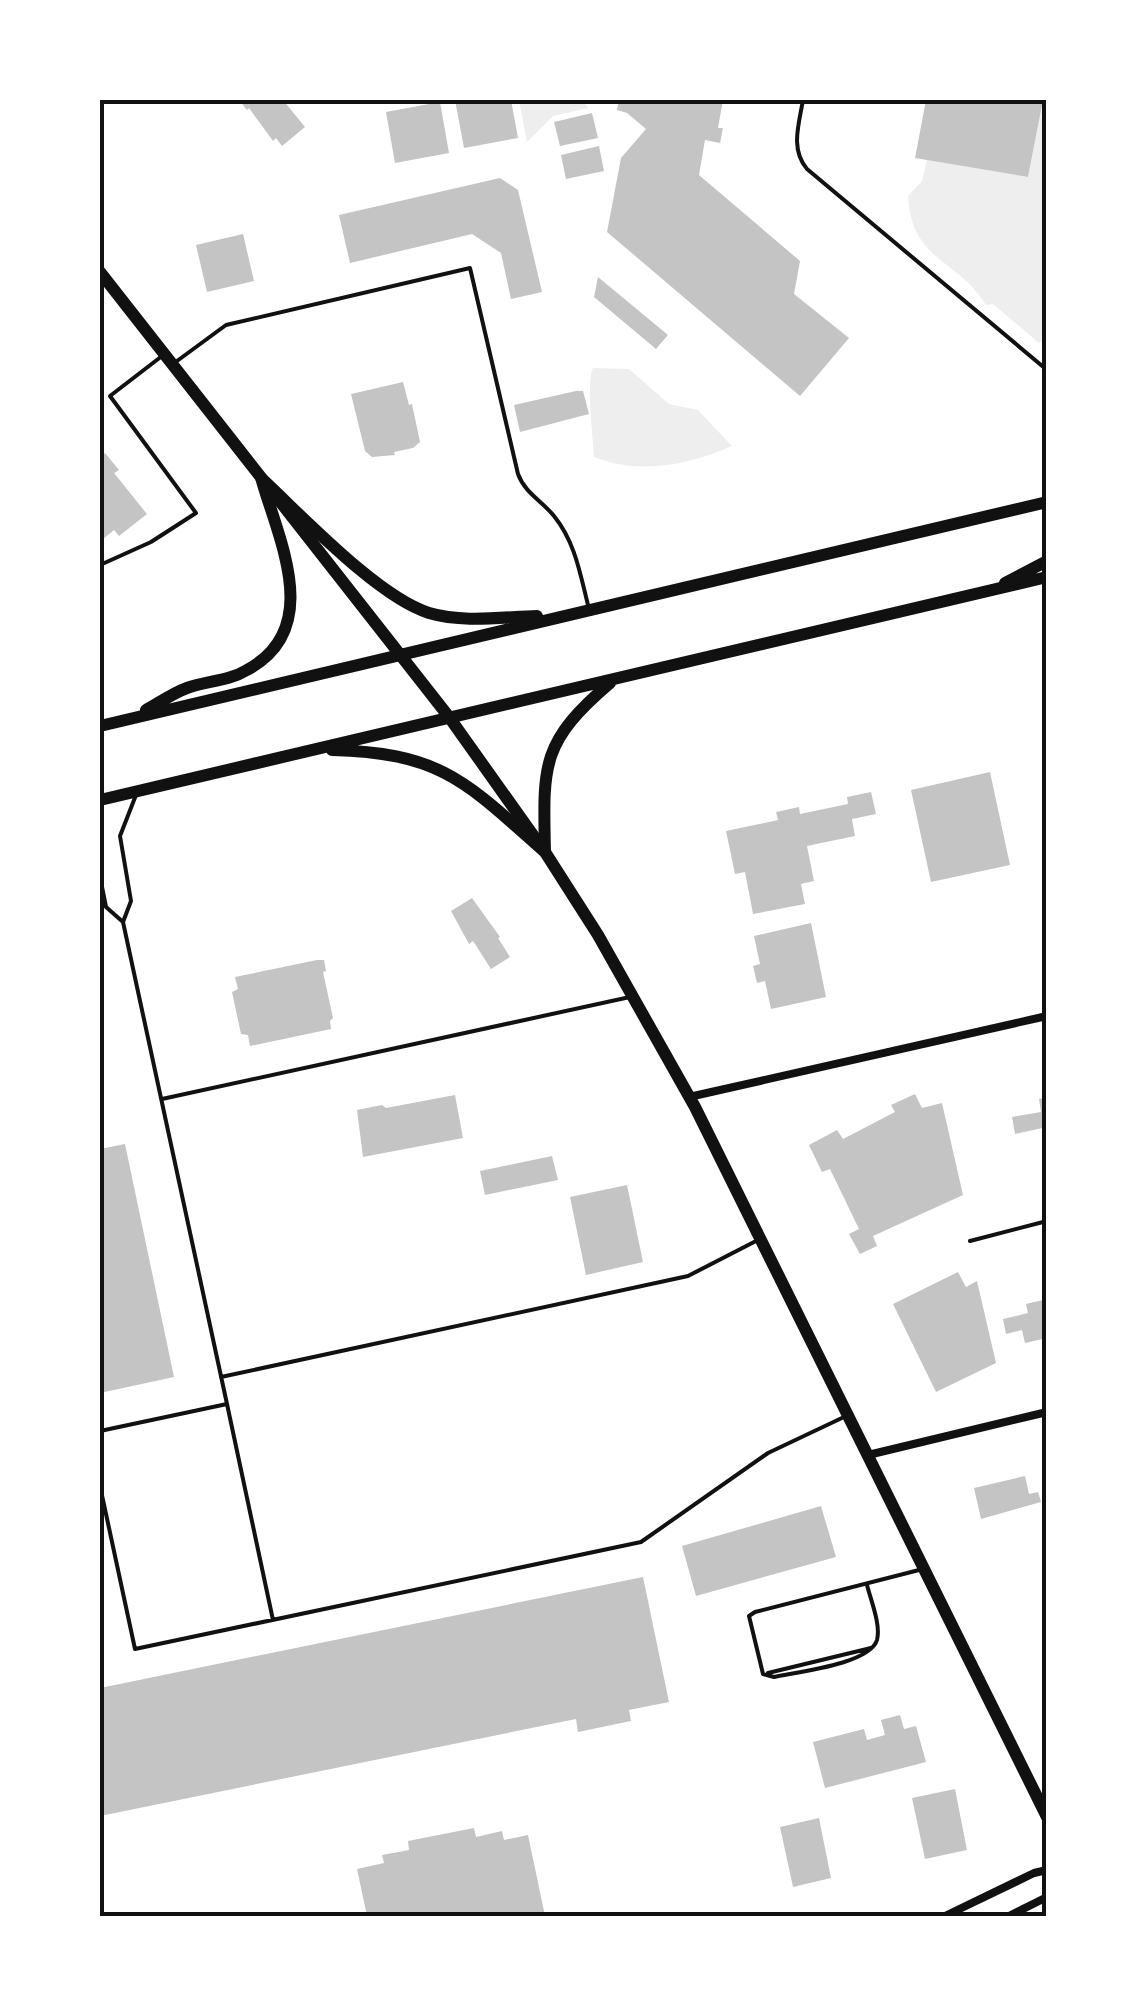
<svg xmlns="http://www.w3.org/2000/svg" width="1147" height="2016" font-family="Barlow,sans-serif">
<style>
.green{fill:#eee}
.building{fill:#c4c4c4}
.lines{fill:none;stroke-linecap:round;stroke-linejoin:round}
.service{stroke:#111;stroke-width:4}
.minor{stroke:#111;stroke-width:8}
.primary{stroke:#111;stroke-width:12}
.trunk{stroke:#111;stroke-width:12}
.neatline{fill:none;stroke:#111;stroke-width:4}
</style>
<rect width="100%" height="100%" fill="#fff"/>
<path class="green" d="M 519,100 L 582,100 L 588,108 L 553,116 L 527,142 Z
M 1043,100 L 1047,100 L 1047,334 L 1039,343 L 993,304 L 986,305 C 956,257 912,262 908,196 L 922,181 L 927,160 L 1028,177 Z
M 593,368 L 629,369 L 669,404 L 698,410 L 732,446 C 688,465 640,475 594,457 C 593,435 586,385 593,368 Z"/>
<path class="building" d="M 239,100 L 283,100 L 305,127 L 282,146 L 276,138 L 273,141 L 249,108 L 247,110 Z
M 455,100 L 511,100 L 518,138 L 464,148 Z
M 619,100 L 723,100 L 718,128 L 723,128 L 720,143 L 705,140 L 699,175 L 800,261 L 794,294 L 849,338 L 800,396 L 607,232 L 621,158 L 646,129 L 627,113 L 617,110 Z
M 926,100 L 1043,100 L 1028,177 L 915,158 Z
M 440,102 L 449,153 L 395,163 L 386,112 Z
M 592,113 L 598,138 L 560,146 L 554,122 Z
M 599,146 L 604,171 L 566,179 L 561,155 Z
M 500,178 L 518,190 L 542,292 L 511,299 L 501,253 L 472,234 L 350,263 L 339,215 Z
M 243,234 L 254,281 L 207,292 L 196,245 Z
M 598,277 L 668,335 L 656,349 L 594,297 Z
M 403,382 L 409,405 L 412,404 L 420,442 L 413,448 L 394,452 L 395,455 L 372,457 L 365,451 L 351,394 Z
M 576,391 L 583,391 L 589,414 L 520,432 L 514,405 Z
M 105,453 L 119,470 L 114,473 L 147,514 L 119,536 L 114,530 L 103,539 L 100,534 L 100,457 Z
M 990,772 L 1010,865 L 931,882 L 911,790 Z
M 871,792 L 876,814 L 852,819 L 855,836 L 807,846 L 814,881 L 801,884 L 805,904 L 753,914 L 745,872 L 735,874 L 726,831 L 778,820 L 776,812 L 799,807 L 800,814 L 848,804 L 847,797 Z
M 472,898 L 500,937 L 498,938 L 510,957 L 491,969 L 473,941 L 469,944 L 451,911 Z
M 811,923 L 826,997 L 771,1009 L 765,981 L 757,983 L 753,966 L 760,964 L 754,936 Z
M 317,960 L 324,960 L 326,971 L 323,972 L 333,1018 L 330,1021 L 331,1029 L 250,1046 L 248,1035 L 241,1034 L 232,992 L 238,989 L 235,977 Z
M 915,1094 L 922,1108 L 942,1103 L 963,1195 L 873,1236 L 877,1246 L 860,1254 L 849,1234 L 859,1229 L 830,1169 L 822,1172 L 809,1145 L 837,1130 L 843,1139 L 895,1112 L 891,1105 Z
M 455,1095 L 463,1138 L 363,1157 L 357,1110 L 382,1105 L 386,1108 Z
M 1047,1097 L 1047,1127 L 1015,1134 L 1012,1117 L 1041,1112 L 1039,1099 Z
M 125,1144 L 174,1377 L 100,1393 L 100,1149 Z
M 552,1156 L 558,1180 L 485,1195 L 480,1171 Z
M 627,1185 L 643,1262 L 586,1275 L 570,1197 Z
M 958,1272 L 966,1287 L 977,1281 L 996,1363 L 936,1392 L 893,1304 Z
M 1047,1299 L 1047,1338 L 1025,1343 L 1022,1330 L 1006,1334 L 1003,1319 L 1028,1313 L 1026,1304 Z
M 1025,1476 L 1029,1494 L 1038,1492 L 1041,1502 L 981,1519 L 974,1488 Z
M 821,1506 L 836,1557 L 696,1596 L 682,1546 Z
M 643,1577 L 669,1702 L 629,1710 L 631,1721 L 578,1732 L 576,1719 L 100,1816 L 100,1688 Z
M 900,1715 L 904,1729 L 916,1726 L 926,1762 L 825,1788 L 813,1742 L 864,1729 L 867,1740 L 885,1735 L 881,1720 Z
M 955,1789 L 967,1850 L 925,1859 L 912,1798 Z
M 819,1818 L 831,1878 L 793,1887 L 780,1827 Z
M 474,1828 L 476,1837 L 502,1831 L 504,1840 L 528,1835 L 545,1916 L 367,1916 L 357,1869 L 384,1863 L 382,1855 L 409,1850 L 408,1841 Z"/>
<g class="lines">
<path class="service" d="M 803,100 C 799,124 790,149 807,169 L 1047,370
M 177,361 L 226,325 L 470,268 L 518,474 C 525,493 542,501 554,516 C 575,542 580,573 588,605
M 100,565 L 151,542 L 196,513 L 110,396 L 162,356
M 100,877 L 106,907 L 123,922 L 131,901 L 120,836 L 136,795
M 162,1099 L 630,997
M 970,1241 L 1047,1221
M 221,1377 L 688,1276 L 756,1241
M 227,1404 L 273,1620
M 100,1431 L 227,1404 L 123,922
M 100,1486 L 135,1649 L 641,1542 L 768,1453 L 844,1417
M 768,1673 L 871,1648
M 763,1674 L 749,1616 L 755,1612 L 919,1570
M 763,1674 L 774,1677 C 797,1672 870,1664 877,1640 C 881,1625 871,1601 867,1585"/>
<path class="minor" d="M 689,1097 L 1047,1016
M 868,1455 L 1047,1412
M 945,1916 L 1034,1873 L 1047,1870
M 1009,1916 L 1047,1897"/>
<path class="primary" d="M 100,272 L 449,717 L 545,852 L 598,935 L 695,1107 L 1047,1817"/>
<path class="trunk" d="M 261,478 C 302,516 378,597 429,613 C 463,623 502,617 537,616
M 1005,583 L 1047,561
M 146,710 C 159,703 173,693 187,688 C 207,681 229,681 247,670 C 323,629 280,543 262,481
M 100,726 L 1047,502
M 332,750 C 442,753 466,782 545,852
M 100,800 L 1047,577
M 545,852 C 543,764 541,742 610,683"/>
</g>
<rect width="1147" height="2016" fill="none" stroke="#ffffff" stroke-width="205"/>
<rect x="102" y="102" width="942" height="1812" class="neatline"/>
</svg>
